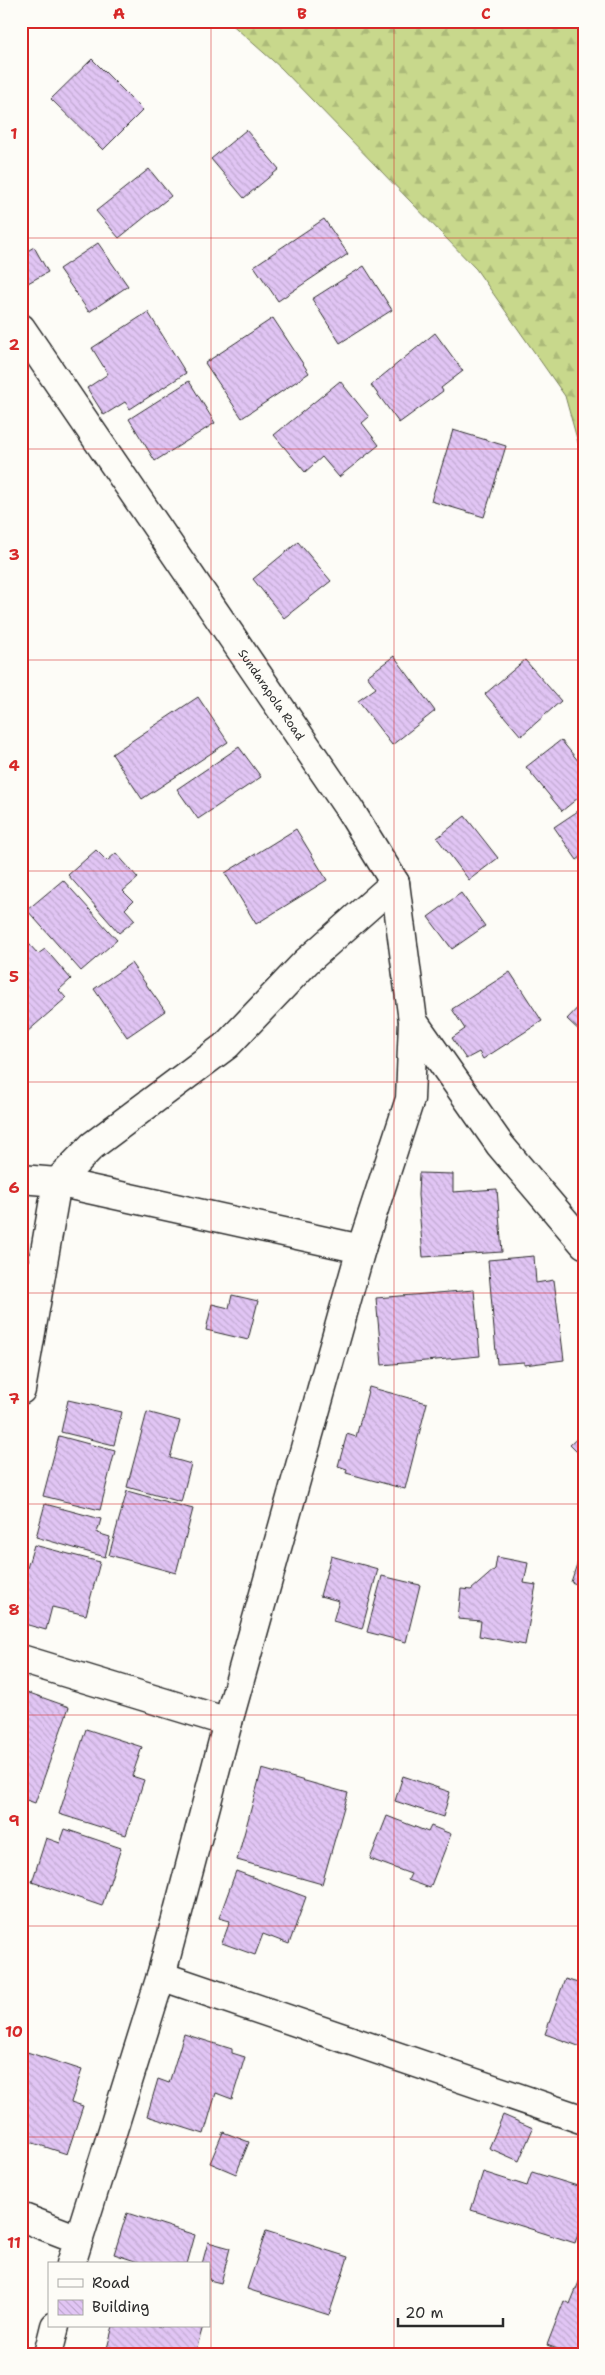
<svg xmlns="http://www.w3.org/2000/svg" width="605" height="2375" font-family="'Shantell Sans',sans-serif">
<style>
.forest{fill:url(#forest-firs);stroke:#7a825c}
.building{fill:url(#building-back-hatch);stroke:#2b2b2b}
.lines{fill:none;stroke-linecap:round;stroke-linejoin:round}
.minor-casing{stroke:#2b2b2b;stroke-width:31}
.minor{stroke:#fdfcf7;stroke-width:28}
.grid{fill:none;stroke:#d62828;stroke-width:1;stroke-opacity:0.55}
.labels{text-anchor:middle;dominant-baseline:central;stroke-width:5;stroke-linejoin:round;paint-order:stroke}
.street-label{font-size:12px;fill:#2b2b2b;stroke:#fdfcf7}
.neatline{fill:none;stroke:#d62828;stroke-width:2}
.grid-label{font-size:16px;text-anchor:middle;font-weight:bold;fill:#d62828}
</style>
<defs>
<pattern id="forest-firs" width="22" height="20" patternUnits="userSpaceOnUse" patternTransform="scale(1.25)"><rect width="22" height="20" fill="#c8d88c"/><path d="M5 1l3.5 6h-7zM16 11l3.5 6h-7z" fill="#acba79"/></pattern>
<pattern id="building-back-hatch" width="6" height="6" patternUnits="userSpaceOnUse" patternTransform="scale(1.25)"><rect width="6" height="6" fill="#e1c5f4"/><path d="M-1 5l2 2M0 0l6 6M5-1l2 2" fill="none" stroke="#c1a9d1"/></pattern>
</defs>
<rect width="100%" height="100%" fill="#fdfcf7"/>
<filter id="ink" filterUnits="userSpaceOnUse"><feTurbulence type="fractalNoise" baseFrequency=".02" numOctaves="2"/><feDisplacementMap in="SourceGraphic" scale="10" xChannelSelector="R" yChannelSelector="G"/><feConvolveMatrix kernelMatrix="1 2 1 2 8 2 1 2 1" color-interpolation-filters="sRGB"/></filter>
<g filter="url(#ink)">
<path class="forest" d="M 228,21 L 584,21 L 584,464 L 565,396 L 476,269 L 281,68 Z"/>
<path class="building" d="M 92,59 L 143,110 L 103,150 L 51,99 Z
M 246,130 L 279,169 L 244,198 L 211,159 Z
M 149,169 L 171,196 L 119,238 L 96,211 Z
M 324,219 L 348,254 L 278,301 L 254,266 Z
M 98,243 L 128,286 L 89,312 L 59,269 Z
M 34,247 L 48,272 L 26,284 L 21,276 L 21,255 Z
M 364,266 L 392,310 L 340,343 L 312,299 Z
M 148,312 L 186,373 L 130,409 L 125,402 L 104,415 L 87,388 L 108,374 L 92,348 Z
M 273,318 L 309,373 L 242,418 L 205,363 Z
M 435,333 L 463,371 L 441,388 L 443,391 L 399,423 L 371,385 Z
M 189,381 L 215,423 L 155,461 L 129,419 Z
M 340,381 L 369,417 L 362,423 L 379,445 L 339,477 L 322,457 L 305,472 L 274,435 Z
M 453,430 L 506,446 L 484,517 L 431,501 Z
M 298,542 L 331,581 L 284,618 L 253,579 Z
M 394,656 L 435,711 L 392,745 L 358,701 L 376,688 L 367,676 Z
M 525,660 L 561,701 L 521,736 L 485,694 Z
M 198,697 L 228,742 L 142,799 L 112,754 Z
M 561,740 L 584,768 L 584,793 L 562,811 L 526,767 Z
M 239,747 L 261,777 L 198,819 L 177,789 Z
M 584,807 L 584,859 L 582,856 L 577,860 L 554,827 Z
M 465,816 L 498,858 L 469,880 L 437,838 Z
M 296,829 L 327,880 L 256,924 L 225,873 Z
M 96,850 L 107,861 L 116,853 L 138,878 L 123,891 L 133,901 L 125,909 L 135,920 L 119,933 L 68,875 Z
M 63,880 L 117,940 L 81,971 L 27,910 Z
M 461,893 L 485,926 L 452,949 L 428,917 Z
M 21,935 L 38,954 L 45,949 L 71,979 L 59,990 L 66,998 L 27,1032 L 21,1025 Z
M 131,963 L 165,1011 L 127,1037 L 94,989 Z
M 510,972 L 542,1021 L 483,1059 L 479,1052 L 466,1059 L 452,1038 L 465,1029 L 452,1009 Z
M 584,1001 L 584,1035 L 567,1019 Z
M 419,1173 L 453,1174 L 453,1192 L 497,1189 L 502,1252 L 423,1257 L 418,1195 Z
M 534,1256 L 536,1283 L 554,1280 L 564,1360 L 524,1365 L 524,1362 L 497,1364 L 488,1260 Z
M 474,1290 L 480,1356 L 382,1365 L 376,1298 Z
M 232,1295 L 258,1301 L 248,1340 L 206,1330 L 212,1304 L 229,1308 Z
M 369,1387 L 427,1403 L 405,1489 L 346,1473 L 347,1469 L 338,1466 L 347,1434 L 356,1437 Z
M 68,1400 L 122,1412 L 114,1445 L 61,1432 Z
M 147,1412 L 180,1421 L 170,1458 L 191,1464 L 181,1502 L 127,1487 Z
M 584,1432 L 584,1459 L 570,1445 Z
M 59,1436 L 115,1451 L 100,1510 L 43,1496 Z
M 127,1491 L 193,1509 L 176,1573 L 109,1555 Z
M 45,1504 L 101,1519 L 97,1533 L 110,1537 L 105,1557 L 36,1537 Z
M 34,1545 L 100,1562 L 86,1615 L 52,1607 L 46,1630 L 21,1623 L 21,1567 L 27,1568 Z
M 582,1549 L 584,1550 L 584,1593 L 580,1591 L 582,1586 L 571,1582 Z
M 331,1556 L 378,1569 L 362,1629 L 333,1621 L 339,1601 L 320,1596 Z
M 497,1557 L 528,1563 L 524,1583 L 536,1585 L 525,1645 L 479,1636 L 481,1621 L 458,1619 L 461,1589 L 471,1590 L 495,1569 Z
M 382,1576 L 420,1585 L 406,1642 L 367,1632 Z
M 21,1690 L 69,1707 L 35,1803 L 21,1798 Z
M 86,1729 L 142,1747 L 132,1776 L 144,1780 L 126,1835 L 59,1814 Z
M 262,1769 L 348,1793 L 322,1884 L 237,1860 Z
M 403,1776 L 450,1792 L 443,1817 L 395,1801 Z
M 387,1816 L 428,1832 L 431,1826 L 451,1834 L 430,1888 L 408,1880 L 411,1874 L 370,1859 Z
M 65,1829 L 121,1848 L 102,1906 L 32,1882 L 46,1838 L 60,1843 Z
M 236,1871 L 306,1897 L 289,1944 L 263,1934 L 255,1955 L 222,1943 L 230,1921 L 219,1918 Z
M 565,1979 L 584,1985 L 584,2048 L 545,2034 Z
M 184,2034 L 232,2049 L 232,2053 L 245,2057 L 232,2099 L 216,2093 L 204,2134 L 147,2116 L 158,2079 L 169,2083 Z
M 21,2050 L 82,2070 L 71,2102 L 83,2106 L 67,2154 L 21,2139 Z
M 503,2115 L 533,2128 L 519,2161 L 489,2148 Z
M 223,2132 L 249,2142 L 236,2174 L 210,2163 Z
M 483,2172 L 527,2186 L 532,2172 L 584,2188 L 582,2203 L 584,2204 L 584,2217 L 575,2243 L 471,2210 Z
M 127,2213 L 195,2235 L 187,2264 L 144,2264 L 114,2254 Z
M 266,2231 L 348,2257 L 329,2315 L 247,2289 Z
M 208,2242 L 230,2248 L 221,2283 L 209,2280 L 209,2264 L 202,2264 Z
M 581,2277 L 584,2278 L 584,2354 L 570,2354 L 547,2345 L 564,2301 L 570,2304 Z
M 113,2326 L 203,2326 L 195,2354 L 111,2354 L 106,2352 Z"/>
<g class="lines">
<defs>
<g id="minor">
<path id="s1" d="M 21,328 L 350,810 L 395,883 L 413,1021 L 410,1099 L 361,1249 L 228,1722 L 161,1976 L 71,2264"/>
<path d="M 413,1021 L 500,1145 L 584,1244"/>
<path d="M 21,1179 L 57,1182 L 92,1146 L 227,1045 L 306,962 L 395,883"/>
<path d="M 21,1390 L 57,1182 L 361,1249"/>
<path d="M 21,1659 L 228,1722"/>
<path d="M 161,1976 L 584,2120"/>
<path d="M 21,2217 L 78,2239"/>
<path d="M 48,2354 L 55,2326"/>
</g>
</defs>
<use href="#minor" class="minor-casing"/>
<use href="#minor" class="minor"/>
</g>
</g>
<path class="grid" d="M 211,21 L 211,2354M 394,21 L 394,2354M 21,238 L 584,238M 21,449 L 584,449M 21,660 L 584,660M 21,871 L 584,871M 21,1082 L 584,1082M 21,1293 L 584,1293M 21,1504 L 584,1504M 21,1715 L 584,1715M 21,1926 L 584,1926M 21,2137 L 584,2137"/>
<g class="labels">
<g class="street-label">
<text stroke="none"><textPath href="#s1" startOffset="444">Sundarapola Road</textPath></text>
</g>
</g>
<rect width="605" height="2375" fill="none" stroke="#fdfcf7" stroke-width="55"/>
<rect x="48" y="2262" width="162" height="65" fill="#fdfcf7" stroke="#a9a8a5"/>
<rect x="58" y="2279" width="25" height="8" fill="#fdfcf7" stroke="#a9a8a5"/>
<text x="92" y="2288" font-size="15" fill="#2b2b2b">Road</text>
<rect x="58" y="2300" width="25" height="15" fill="url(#building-back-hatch)" stroke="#a9a8a5"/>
<text x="92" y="2312" font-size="15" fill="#2b2b2b">Building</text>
<path d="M398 2318v8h105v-8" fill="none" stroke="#2b2b2b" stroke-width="2.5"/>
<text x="405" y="2318" font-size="15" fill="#2b2b2b" stroke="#fdfcf7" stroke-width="4" paint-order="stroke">20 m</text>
<rect x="28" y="28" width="550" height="2320" class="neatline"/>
<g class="grid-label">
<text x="119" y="19">A</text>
<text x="302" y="19">B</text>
<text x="486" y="19">C</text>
<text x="14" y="139">1</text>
<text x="14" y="350">2</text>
<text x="14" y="560">3</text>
<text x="14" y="771">4</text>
<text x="14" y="982">5</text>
<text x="14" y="1193">6</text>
<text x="14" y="1404">7</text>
<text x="14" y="1615">8</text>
<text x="14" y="1826">9</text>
<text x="14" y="2037">10</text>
<text x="14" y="2248">11</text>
</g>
</svg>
